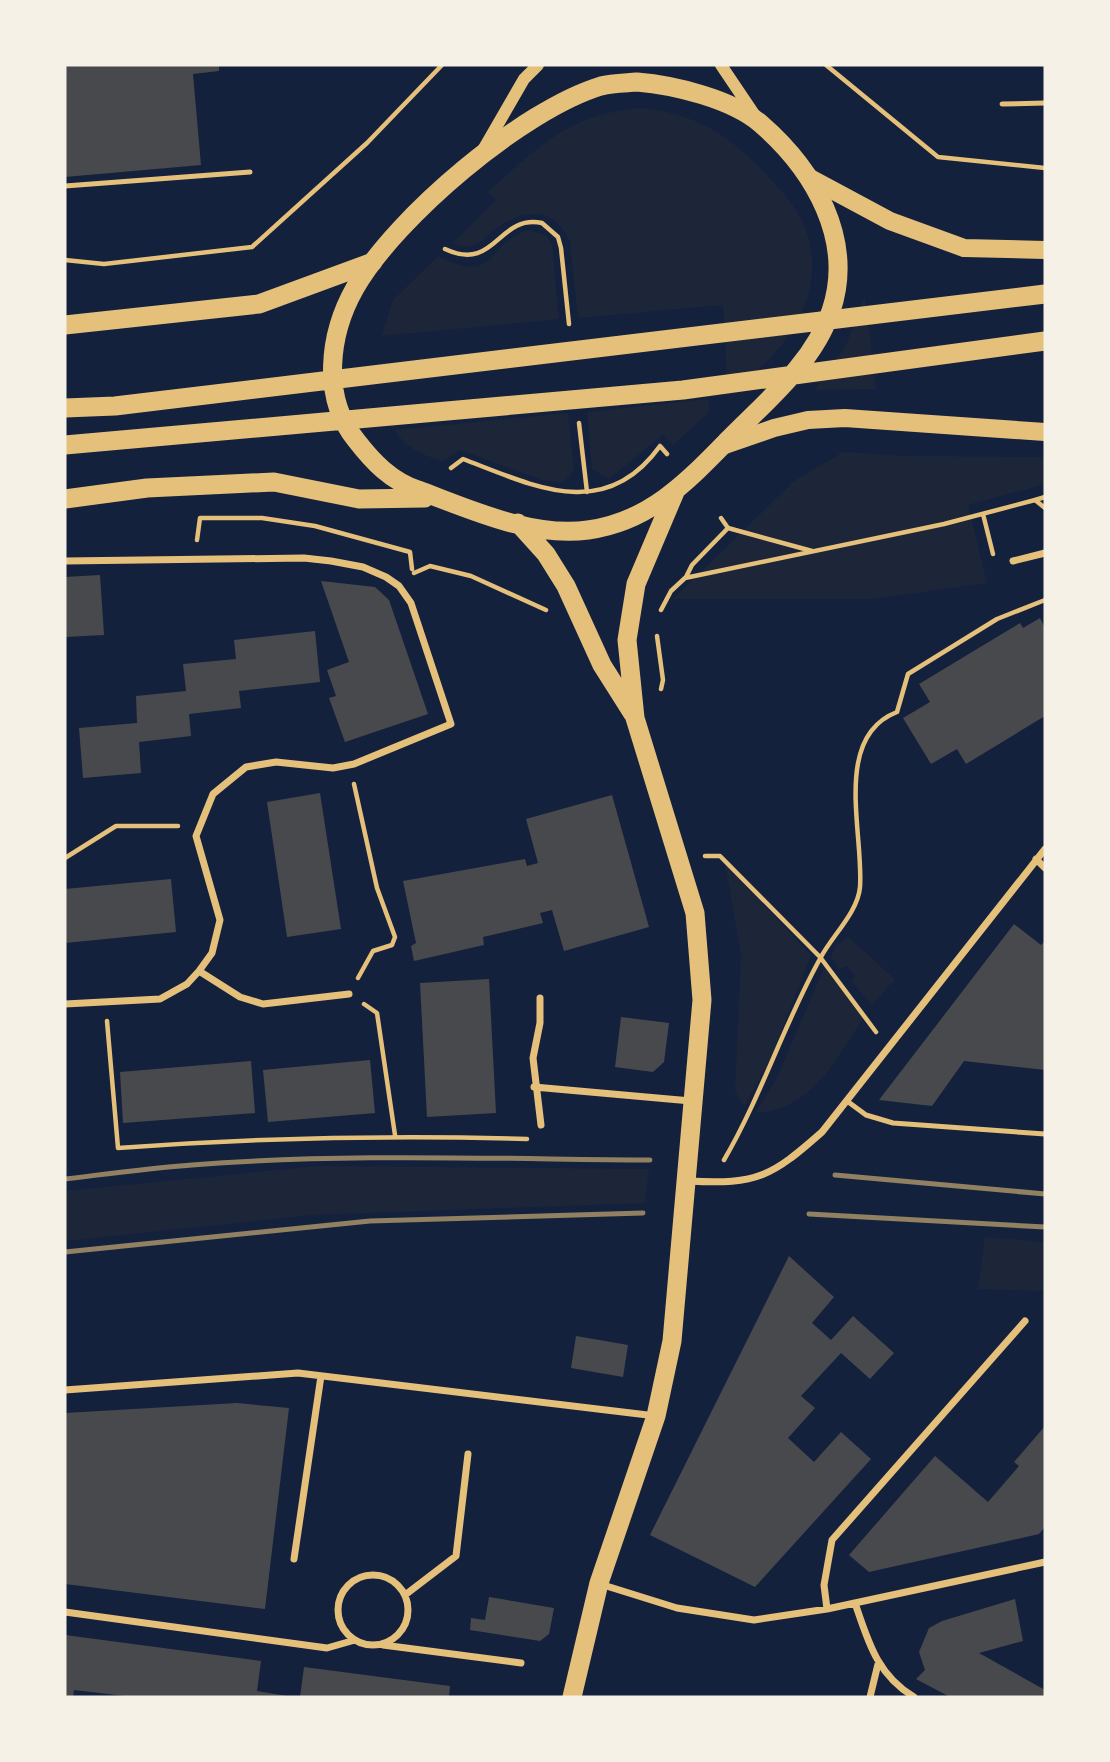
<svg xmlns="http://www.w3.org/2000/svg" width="1110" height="1762" font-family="Helvetica,sans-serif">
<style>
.green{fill:#1d2539}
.building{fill:#48494c}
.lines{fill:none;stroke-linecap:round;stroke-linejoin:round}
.path{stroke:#e5c07b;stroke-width:4.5}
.service{stroke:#e5c07b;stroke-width:5}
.minor{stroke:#e5c07b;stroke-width:7}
.tertiary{stroke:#e5c07b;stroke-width:12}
.primary{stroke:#e5c07b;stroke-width:18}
.trunk{stroke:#e5c07b;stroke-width:19}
.rail{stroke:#918062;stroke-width:5}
</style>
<rect width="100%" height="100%" fill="#14213d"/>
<path class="green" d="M 640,108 C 691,112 726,133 761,169 C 775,184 792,201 801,219 C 836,290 783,356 728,395 L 723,305 L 578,318 L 570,242 C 554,205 523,209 495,229 C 488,235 482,243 473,245 C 465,248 460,246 453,243 L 496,200 L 488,192 C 538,147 569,114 640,108 Z
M 530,230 L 547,236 L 552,245 L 559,319 L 382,336 L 393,300 L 438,256 C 500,288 486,239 530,230 Z
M 865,296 L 876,389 L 815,390 L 846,345 Z
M 709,399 L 708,413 L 673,445 L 663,435 L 609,479 L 592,469 L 587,412 Z
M 568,413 L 574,471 L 562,483 L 542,480 L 460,450 L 443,461 C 423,456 405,447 394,430 Z
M 843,452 L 906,456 L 1045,457 L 1045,484 L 968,505 L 987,583 L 873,599 L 673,599 L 794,481 Z
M 725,864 L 811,955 L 772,1056 L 744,1107 L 735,1091 L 741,954 Z
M 848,937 L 895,979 L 872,1005 L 851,981 L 855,976 L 847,966 L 839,969 L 831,957 L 835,947 Z
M 824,968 L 865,1016 C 835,1059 813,1110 755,1113 L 777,1078 Z
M 318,1166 L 649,1169 L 645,1203 L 312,1215 L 65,1241 L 65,1191 Z
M 985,1237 L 1045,1242 L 1045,1291 L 978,1289 Z"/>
<path class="building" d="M 65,65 L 219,65 L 219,71 L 193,74 L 201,165 L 65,177 Z
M 100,575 L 104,635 L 65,637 L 65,577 Z
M 321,581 L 375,587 L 389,600 L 428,714 L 345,742 L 329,698 L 336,696 L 327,670 L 349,662 Z
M 1040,618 L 1045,628 L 1045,716 L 966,764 L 957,749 L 931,764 L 903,718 L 930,702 L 919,684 L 1020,623 L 1023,628 Z
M 315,631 L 320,682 L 239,691 L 241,708 L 189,714 L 191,736 L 139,742 L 141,773 L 83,778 L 79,728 L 137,723 L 136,696 L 186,691 L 183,664 L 236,659 L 234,640 Z
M 320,793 L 341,929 L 287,937 L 267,802 Z
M 612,795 L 649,927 L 564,951 L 552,910 L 540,913 L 543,923 L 483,937 L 484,945 L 414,961 L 411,946 L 416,943 L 403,881 L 525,859 L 527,866 L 538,863 L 526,819 Z
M 171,879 L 176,932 L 65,943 L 65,889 Z
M 1014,924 L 1041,945 L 1045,941 L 1045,1070 L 964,1061 L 932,1106 L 879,1100 Z
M 489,979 L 496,1113 L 427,1117 L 420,983 Z
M 621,1017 L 669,1023 L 664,1062 L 653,1072 L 615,1067 Z
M 370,1060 L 375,1113 L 268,1122 L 263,1070 Z
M 251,1061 L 255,1113 L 123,1123 L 120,1072 Z
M 789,1256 L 834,1297 L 812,1323 L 831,1340 L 853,1316 L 894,1353 L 870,1379 L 841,1353 L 801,1396 L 815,1408 L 788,1438 L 814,1462 L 841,1432 L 871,1459 L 755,1587 L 650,1535 Z
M 576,1336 L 628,1345 L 623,1377 L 571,1368 Z
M 237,1403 L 289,1408 L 265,1609 L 65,1584 L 65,1413 Z
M 1045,1426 L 1045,1527 L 1039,1534 L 869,1572 L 849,1555 L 935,1456 L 988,1502 L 1019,1466 L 1014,1462 Z
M 489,1597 L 554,1608 L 549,1634 L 540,1641 L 470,1630 L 471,1618 L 485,1620 Z
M 1015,1599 L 1023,1641 L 979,1653 L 1045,1690 L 1045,1697 L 950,1697 L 916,1679 L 925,1670 L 919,1652 L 929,1628 L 942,1621 Z
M 65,1635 L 261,1661 L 257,1691 L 293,1697 L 133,1697 L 74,1690 L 73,1697 L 65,1697 Z
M 304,1667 L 450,1686 L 449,1697 L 300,1697 Z"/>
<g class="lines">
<path class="path" d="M 826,65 L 938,157 L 1045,168
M 445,249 C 496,273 497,214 542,223 L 558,237 L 561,248 L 569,324
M 65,260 L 104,264 L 252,247 L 367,143 L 442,65
M 579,423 L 587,492
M 451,468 L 463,459 C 534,486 605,523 660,446 L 667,454
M 1035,500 L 1045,497
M 983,514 L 993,554
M 721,518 L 728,528 L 812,551
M 197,540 L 200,518 L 262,518 L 315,526 L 410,552 L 412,569
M 414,573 L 430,566 L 471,576 L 546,610
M 686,577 L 692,565 L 728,528
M 661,610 L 671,591 L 685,578 L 944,524 L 1035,500 L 1045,508
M 657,636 L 663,680 L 661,689
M 354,784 L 377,888 L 395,937 L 392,945 L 373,951 L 358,978
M 705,856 L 720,856 L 820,957 L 876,1032
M 65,858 L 116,826 L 178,826
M 364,1004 L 377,1013 L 395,1135
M 107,1021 L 118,1148 C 255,1138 390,1135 527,1139
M 724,1160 C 762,1095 784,1023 821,957 C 832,936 858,912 860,887 C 864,834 832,737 897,712 L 908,674 L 997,619 L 1045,600"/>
<path class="service" d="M 1002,104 L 1045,103
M 65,186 L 250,172
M 847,1101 L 866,1115 L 893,1123 L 1045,1134"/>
<path class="minor" d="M 65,561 L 304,558 L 331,561 L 363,567 L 386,577 L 399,586 L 411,603 L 451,724 L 354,764 L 333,768 L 276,762 L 246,767 L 213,794 L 196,836 L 220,920 L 212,953 L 199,971 L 187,984 L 160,999 L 65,1004
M 1013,561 L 1045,553
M 1036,859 L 1045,868
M 199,971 L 240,997 L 263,1004 L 349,994
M 540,998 L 540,1023 L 533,1058 L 541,1125
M 534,1087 L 691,1101
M 689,1181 C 758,1185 772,1176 822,1132 L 1045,849
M 65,1390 L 298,1373 L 656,1416
M 294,1559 L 321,1376
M338 1610a35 35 0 1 1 70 0a35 35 0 1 1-70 0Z
M 600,1584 L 677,1608 L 754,1620 L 827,1609 L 1045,1562
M 405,1595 L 456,1556 L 468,1454
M 855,1603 C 868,1641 877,1675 914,1697
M 827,1609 L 824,1585 L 832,1540 L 1025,1321
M 65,1612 L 327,1648 L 355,1640
M 383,1645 L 521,1663
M 870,1697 L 878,1664"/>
<path class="tertiary" d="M 721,65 L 756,117
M 483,150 L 524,79 L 538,65"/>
<path class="primary" d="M 808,177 L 890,221 L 964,248 L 1045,250
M 722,446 L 774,428 L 808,420 L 845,418 L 1045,432"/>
<path class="trunk" d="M 637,82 C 674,85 732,99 761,124 C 814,170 855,240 831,311 C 813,364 764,403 726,442 C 686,483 648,522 588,530 C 532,538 469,509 418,490 C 391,481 373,462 356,440 C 321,397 329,334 355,288 C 396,217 522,110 601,86 C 612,83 626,83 637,82 Z
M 65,325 L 259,304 L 373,262
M 65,408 L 115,406 L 1045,294
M 65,445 L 683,390 L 1045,341
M 65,499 L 147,488 L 274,482 L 359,499 L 425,498
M 518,523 L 546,554 L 566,586 L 602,665 L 633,714
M 572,1697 L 599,1583 L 656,1416 L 672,1341 L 702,1000 L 695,913 L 635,718 L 627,640 L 636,584 L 675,492"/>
<path class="rail" d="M 835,1175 L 1045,1194
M 65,1179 C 107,1174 150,1168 192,1165 C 344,1153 498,1159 650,1160
M 809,1214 L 1045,1227
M 65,1252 L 370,1221 L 643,1213"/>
</g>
<rect width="1110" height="1762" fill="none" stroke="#f6f1e7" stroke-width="133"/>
</svg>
